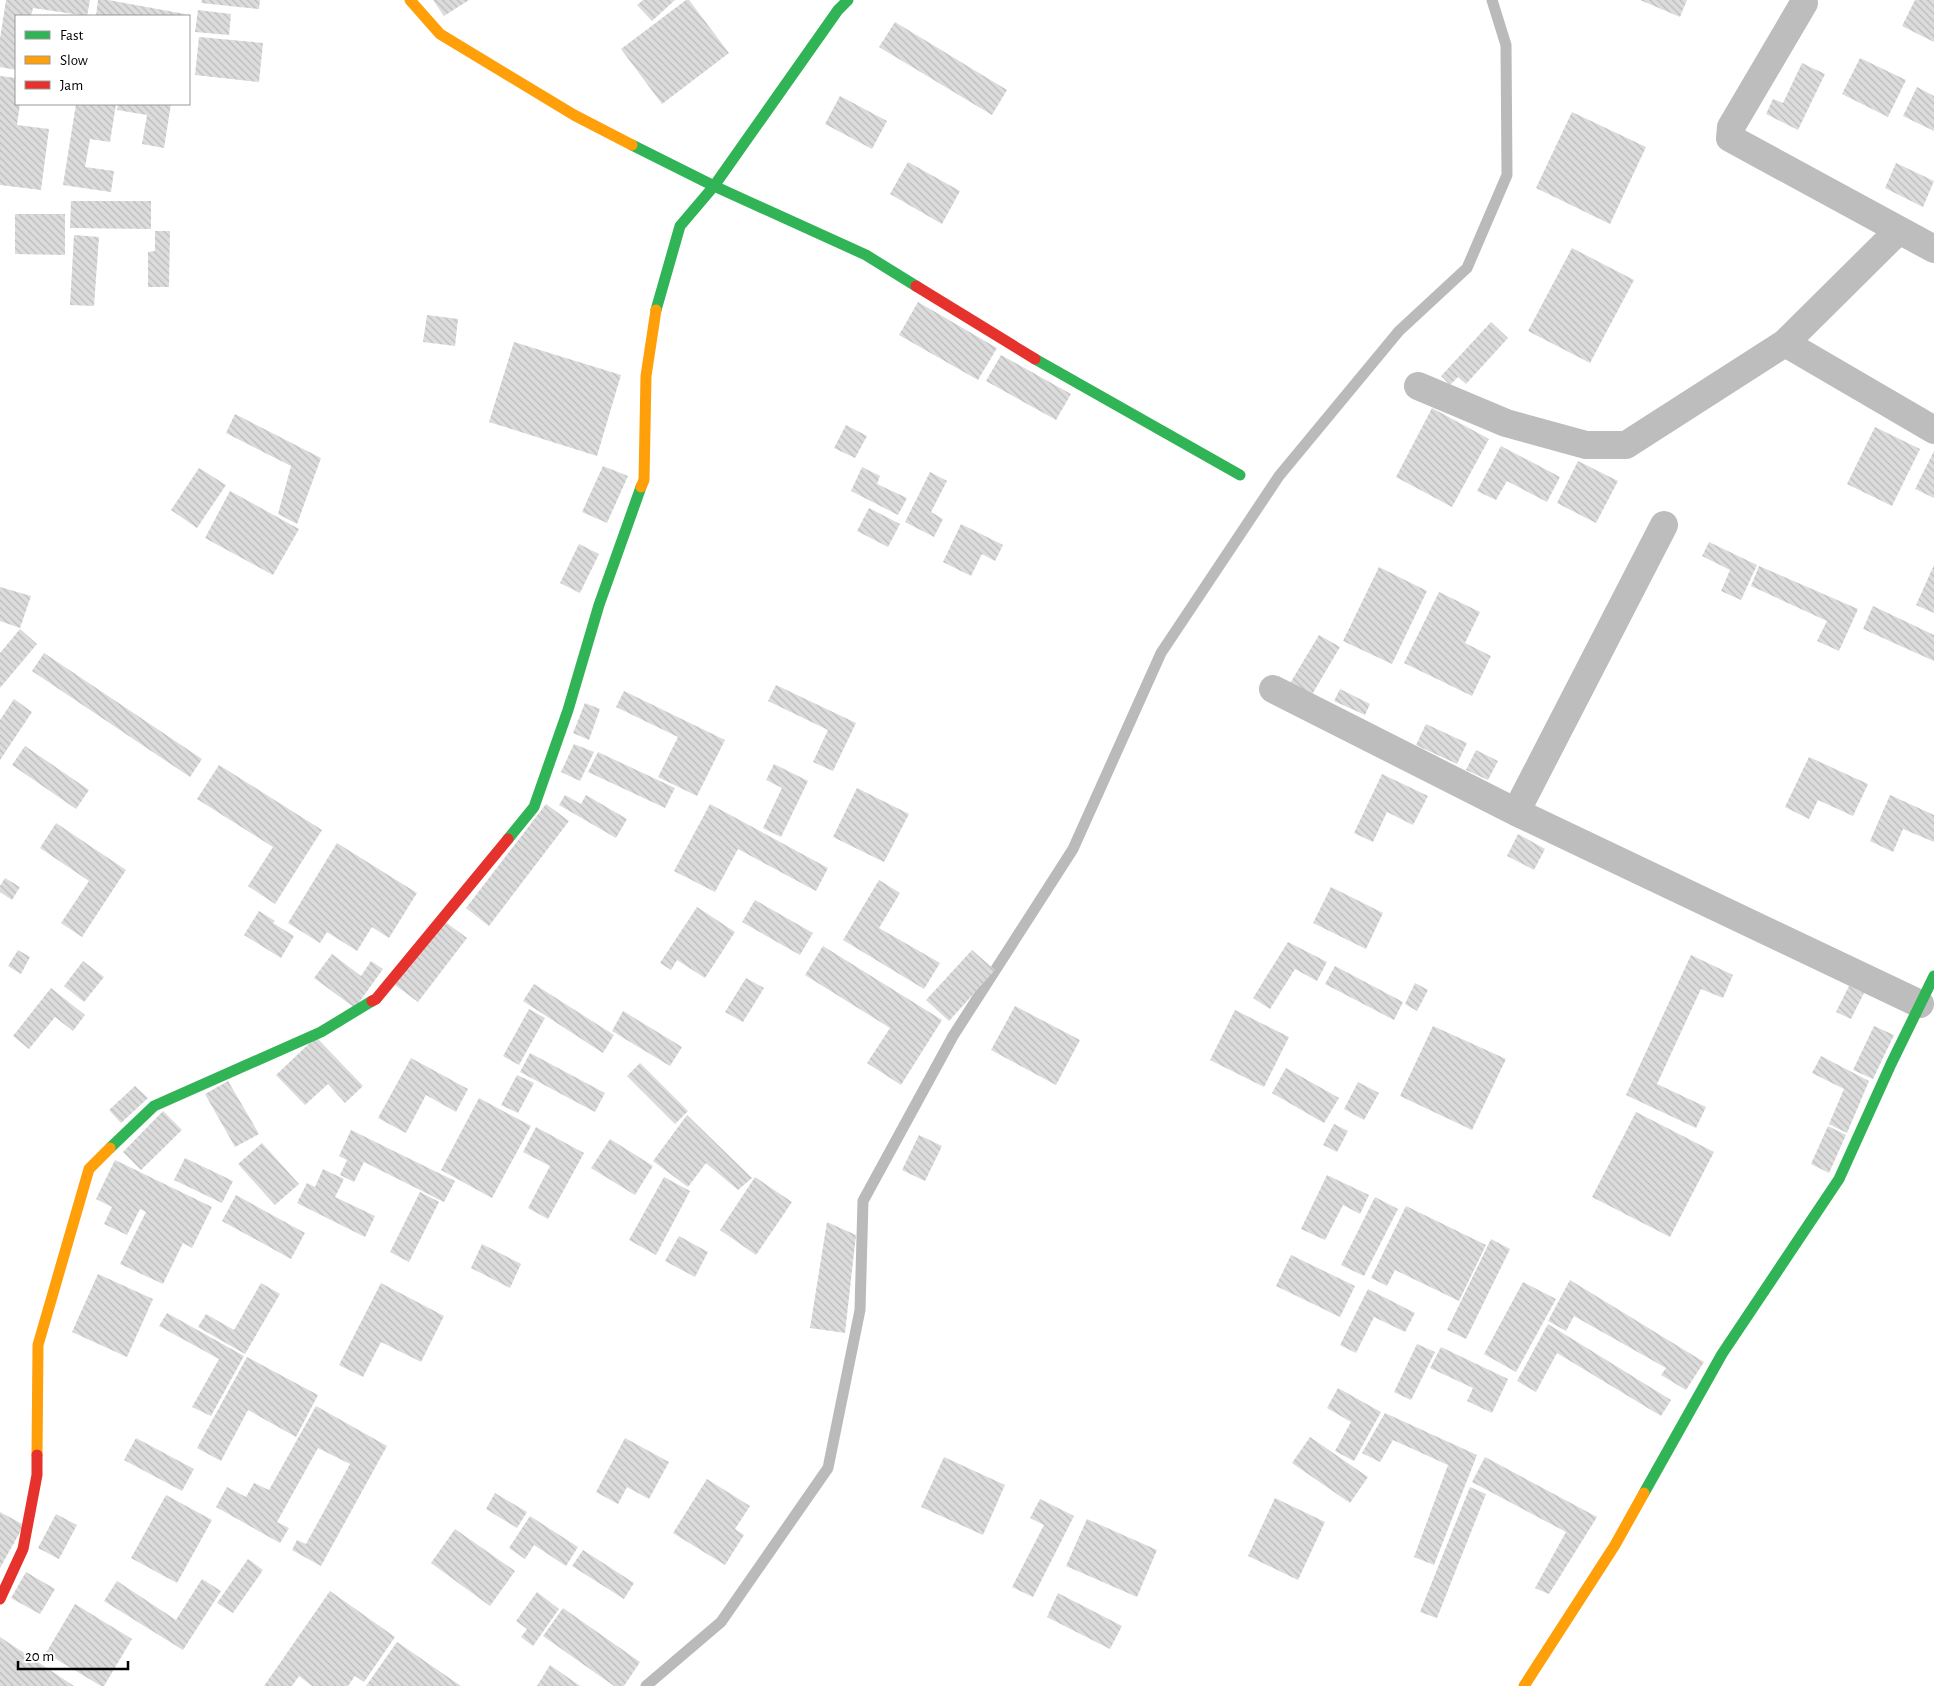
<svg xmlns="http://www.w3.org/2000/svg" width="1934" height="1686" font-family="'Alegreya Sans',sans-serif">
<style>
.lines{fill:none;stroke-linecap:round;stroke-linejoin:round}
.stream{stroke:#bababa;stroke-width:11}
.building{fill:url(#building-back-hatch)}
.street{stroke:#bdbdbd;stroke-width:28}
.fast{stroke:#30b455;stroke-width:11}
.slow{stroke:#ff9f0a;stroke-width:11}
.jam{stroke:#e5322d;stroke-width:11}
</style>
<defs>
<pattern id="building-back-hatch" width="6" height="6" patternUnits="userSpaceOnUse" patternTransform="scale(1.25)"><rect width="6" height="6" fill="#dcdcdc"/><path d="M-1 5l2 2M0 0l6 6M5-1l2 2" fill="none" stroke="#bbb"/></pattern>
</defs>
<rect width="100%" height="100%" fill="#fff"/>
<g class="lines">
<path class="stream" d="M 646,1686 L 721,1622 L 828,1468 L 860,1310 L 863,1201 L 953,1036 L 1073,849 L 1161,653 L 1279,476 L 1399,331 L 1467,268 L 1507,175 L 1506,45 L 1492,0"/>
</g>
<path class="building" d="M 6,0 L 90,0 L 87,16 L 33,8 L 31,16 L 16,16 L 16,70 L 0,67 L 0,39 Z
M 98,0 L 108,0 L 185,14 L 185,16 L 96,16 Z
M 202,0 L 260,0 L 259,9 L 201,3 Z
M 433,0 L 469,0 L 444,16 Z
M 643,0 L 675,0 L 652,21 L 637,5 Z
M 686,0 L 689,0 L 729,53 L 662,104 L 621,49 Z
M 1640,0 L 1687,0 L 1680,17 Z
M 1915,0 L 1934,0 L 1934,42 L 1902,26 Z
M 198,10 L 231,14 L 229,35 L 195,32 Z
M 895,22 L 1007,90 L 992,115 L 879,47 Z
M 199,37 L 263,43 L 259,82 L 195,75 Z
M 1860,58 L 1906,80 L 1888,117 L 1842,94 Z
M 1802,63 L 1825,74 L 1798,130 L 1766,114 L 1773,99 L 1783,103 Z
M 0,76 L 16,78 L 16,104 L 20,104 L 17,125 L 49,129 L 41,190 L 0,185 Z
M 1917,87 L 1934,96 L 1934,131 L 1903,116 Z
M 840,96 L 887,121 L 872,149 L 825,124 Z
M 76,104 L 116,104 L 110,142 L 90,139 L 85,167 L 114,171 L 111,192 L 63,185 Z
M 118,104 L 171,104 L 164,148 L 142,144 L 147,115 L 117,110 Z
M 1572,112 L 1646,147 L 1610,224 L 1536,188 Z
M 908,162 L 960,191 L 942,224 L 890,194 Z
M 1896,163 L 1934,181 L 1923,207 L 1885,188 Z
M 71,201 L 151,201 L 151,229 L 70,228 Z
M 15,214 L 65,214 L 65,255 L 15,254 Z
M 155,231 L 170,231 L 169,287 L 148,287 L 148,252 L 155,251 Z
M 74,235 L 99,237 L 94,306 L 70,305 Z
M 1572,248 L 1634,280 L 1590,363 L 1528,331 Z
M 918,302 L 997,348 L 978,380 L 899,335 Z
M 427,315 L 458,319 L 455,346 L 423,342 Z
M 1491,322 L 1508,338 L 1466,384 L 1458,377 L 1450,385 L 1441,376 Z
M 514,342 L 621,375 L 597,456 L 489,422 Z
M 1001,355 L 1071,394 L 1056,420 L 986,381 Z
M 1432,408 L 1489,439 L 1452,507 L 1396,477 Z
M 235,414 L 321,458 L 297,524 L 278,514 L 291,466 L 226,433 Z
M 846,425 L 867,436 L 855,458 L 834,448 Z
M 1875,427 L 1920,449 L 1892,506 L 1847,484 Z
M 1501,446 L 1560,477 L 1547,502 L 1507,481 L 1496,500 L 1477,491 Z
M 1934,451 L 1934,498 L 1915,489 Z
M 1578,461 L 1618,481 L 1596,523 L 1557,503 Z
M 603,466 L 628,476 L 607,523 L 582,512 Z
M 862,467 L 880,476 L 877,484 L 907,498 L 898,515 L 851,491 Z
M 199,468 L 226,485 L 197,528 L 171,510 Z
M 930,472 L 947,481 L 931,512 L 943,519 L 934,537 L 905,522 Z
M 230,491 L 299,529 L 273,575 L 205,538 Z
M 869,508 L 900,524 L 888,547 L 857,531 Z
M 961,524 L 1003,545 L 995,561 L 982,554 L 971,576 L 943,562 Z
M 1709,542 L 1757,565 L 1741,600 L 1721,591 L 1730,570 L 1702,556 Z
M 579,544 L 599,554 L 580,593 L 560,583 Z
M 1934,565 L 1934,613 L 1916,605 Z
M 1759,566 L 1858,609 L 1839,651 L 1817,641 L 1827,621 L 1751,586 Z
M 1379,567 L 1427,591 L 1392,664 L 1343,641 Z
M 0,587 L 31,596 L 20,628 L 0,621 Z
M 1439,592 L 1480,612 L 1465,643 L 1491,656 L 1472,696 L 1404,663 Z
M 1873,606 L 1934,635 L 1934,661 L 1863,629 Z
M 20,629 L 37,644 L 0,688 L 0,653 Z
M 1319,635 L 1340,647 L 1310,698 L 1289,685 Z
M 44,653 L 202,759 L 190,777 L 32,671 Z
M 776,685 L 856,723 L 833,771 L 813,762 L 828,730 L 768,701 Z
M 1340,689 L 1370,704 L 1365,715 L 1334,701 Z
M 624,691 L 725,740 L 697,796 L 658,777 L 678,737 L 616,707 Z
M 14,699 L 32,712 L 0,760 L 0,720 Z
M 585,703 L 600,709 L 589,740 L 573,733 Z
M 1426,724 L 1467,743 L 1457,764 L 1416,745 Z
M 574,744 L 594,752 L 580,781 L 561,772 Z
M 25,746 L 89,790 L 76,809 L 12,765 Z
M 1476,750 L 1498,761 L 1488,780 L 1466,770 Z
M 598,752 L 675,788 L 665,808 L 588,772 Z
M 1809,757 L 1868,784 L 1853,816 L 1818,800 L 1809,819 L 1785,807 Z
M 774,764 L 808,781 L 781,837 L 763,828 L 782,788 L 766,780 Z
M 219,765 L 322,830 L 275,904 L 248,886 L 273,847 L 197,799 Z
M 1382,774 L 1428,796 L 1413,825 L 1387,812 L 1373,842 L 1354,833 Z
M 857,788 L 909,814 L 884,862 L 833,837 Z
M 565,795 L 581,804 L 586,795 L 627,819 L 616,838 L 559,805 Z
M 1890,795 L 1934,815 L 1934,842 L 1903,829 L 1893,852 L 1870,841 Z
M 546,804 L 569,821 L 489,926 L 466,908 Z
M 710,804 L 828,868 L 816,891 L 738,849 L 715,892 L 674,871 Z
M 56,823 L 126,870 L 82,937 L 61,923 L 89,881 L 40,848 Z
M 1518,834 L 1545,849 L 1534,870 L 1507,856 Z
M 337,843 L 417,893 L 389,938 L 372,927 L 357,951 L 327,932 L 320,943 L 288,923 Z
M 5,878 L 20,887 L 12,900 L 0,892 L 0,886 Z
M 879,880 L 900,893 L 879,928 L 940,963 L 924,989 L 843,940 Z
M 1331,887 L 1383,913 L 1366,949 L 1313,923 Z
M 755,900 L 813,933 L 800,955 L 742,922 Z
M 697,907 L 735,932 L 705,978 L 677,960 L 671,970 L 660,963 Z
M 259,911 L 275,921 L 273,923 L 294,936 L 281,958 L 244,935 Z
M 444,921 L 467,938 L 418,1002 L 395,985 Z
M 1288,942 L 1327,962 L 1317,981 L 1295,969 L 1270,1009 L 1253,998 Z
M 823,946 L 942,1020 L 901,1085 L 867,1063 L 890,1028 L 805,975 Z
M 18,950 L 30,957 L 21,974 L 8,966 Z
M 972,950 L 995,970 L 949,1021 L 926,1000 Z
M 332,954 L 361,976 L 371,961 L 383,969 L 355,1008 L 314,978 Z
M 1691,955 L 1733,975 L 1723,998 L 1701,989 L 1657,1084 L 1706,1107 L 1696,1128 L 1626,1095 Z
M 83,961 L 104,977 L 84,1002 L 64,986 Z
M 1335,966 L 1403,1002 L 1394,1020 L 1325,984 Z
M 746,978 L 764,988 L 743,1022 L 725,1012 Z
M 1415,983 L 1428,990 L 1417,1011 L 1405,1004 Z
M 534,984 L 614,1035 L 603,1053 L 523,1001 Z
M 1849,986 L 1864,993 L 1851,1019 L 1836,1012 Z
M 51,988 L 85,1015 L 73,1031 L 55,1017 L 29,1049 L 13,1036 Z
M 1015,1006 L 1080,1040 L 1056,1085 L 991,1050 Z
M 529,1009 L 545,1018 L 519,1065 L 503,1056 Z
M 1235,1010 L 1289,1037 L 1264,1087 L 1210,1060 Z
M 623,1011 L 682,1047 L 670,1066 L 612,1031 Z
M 1433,1026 L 1506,1059 L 1472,1130 L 1400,1096 Z
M 1874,1026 L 1894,1035 L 1873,1079 L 1853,1070 Z
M 316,1037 L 363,1086 L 345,1103 L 328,1084 L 305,1105 L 276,1075 Z
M 530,1053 L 605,1093 L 595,1112 L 520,1072 Z
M 1821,1056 L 1869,1081 L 1847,1133 L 1829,1124 L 1844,1089 L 1812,1073 Z
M 411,1058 L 468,1089 L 456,1112 L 426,1095 L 406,1133 L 378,1118 Z
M 640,1063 L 688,1111 L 675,1124 L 627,1076 Z
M 1286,1068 L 1339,1098 L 1324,1123 L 1272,1093 Z
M 517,1075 L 534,1083 L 518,1113 L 501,1105 Z
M 228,1081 L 259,1134 L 235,1147 L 205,1094 Z
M 1358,1082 L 1379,1093 L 1364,1120 L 1344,1109 Z
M 135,1086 L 148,1098 L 121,1123 L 109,1110 Z
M 479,1098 L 531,1126 L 492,1198 L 441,1170 Z
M 163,1111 L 182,1130 L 141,1170 L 123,1152 Z
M 1636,1112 L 1714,1152 L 1670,1237 L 1592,1197 Z
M 687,1115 L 752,1178 L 738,1190 L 706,1163 L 688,1187 L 653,1161 Z
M 1334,1124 L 1348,1131 L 1337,1152 L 1323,1145 Z
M 1828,1126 L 1846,1135 L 1829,1173 L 1811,1164 Z
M 536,1127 L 584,1153 L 548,1219 L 528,1208 L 550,1166 L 523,1152 Z
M 351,1130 L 455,1181 L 444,1202 L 364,1162 L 354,1182 L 340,1175 L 347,1160 L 339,1156 Z
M 919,1135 L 942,1146 L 925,1181 L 902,1170 Z
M 610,1139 L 653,1166 L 635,1195 L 591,1168 Z
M 262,1143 L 299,1184 L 275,1205 L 238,1164 Z
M 185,1158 L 233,1181 L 222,1203 L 174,1180 Z
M 115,1160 L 212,1207 L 192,1248 L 183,1243 L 163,1284 L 120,1264 L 146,1212 L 140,1209 L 127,1235 L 104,1224 L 112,1207 L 96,1199 Z
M 323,1169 L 344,1179 L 335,1197 L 375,1216 L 365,1237 L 297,1203 L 307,1183 L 315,1187 Z
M 1327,1175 L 1369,1195 L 1360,1214 L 1343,1205 L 1325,1240 L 1301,1229 Z
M 664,1177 L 690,1191 L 656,1255 L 629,1240 Z
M 755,1177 L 792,1202 L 756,1255 L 720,1230 Z
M 420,1192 L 439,1202 L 409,1262 L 390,1252 Z
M 236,1195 L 305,1233 L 291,1259 L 222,1221 Z
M 1375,1197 L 1398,1209 L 1364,1276 L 1341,1265 Z
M 1406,1206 L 1486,1245 L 1459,1301 L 1395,1270 L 1387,1286 L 1371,1278 Z
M 827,1222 L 856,1235 L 845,1333 L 810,1328 Z
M 679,1236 L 708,1252 L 695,1277 L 665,1261 Z
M 1491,1239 L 1510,1249 L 1466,1339 L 1447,1330 Z
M 482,1244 L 521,1264 L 510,1288 L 471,1268 Z
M 1291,1255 L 1355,1286 L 1340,1317 L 1276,1286 Z
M 98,1274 L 153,1299 L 127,1357 L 72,1332 Z
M 1570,1280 L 1704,1362 L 1686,1390 L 1661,1375 L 1666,1368 L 1574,1316 L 1566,1331 L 1548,1321 Z
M 1523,1282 L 1556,1299 L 1516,1372 L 1484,1354 Z
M 261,1283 L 280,1294 L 245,1354 L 198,1327 L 206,1314 L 234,1330 Z
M 381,1283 L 444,1316 L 421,1362 L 381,1342 L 363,1377 L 339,1365 Z
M 1368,1289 L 1415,1313 L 1405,1332 L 1374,1317 L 1356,1353 L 1340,1345 Z
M 167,1313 L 244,1356 L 211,1416 L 192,1407 L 219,1359 L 159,1326 Z
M 1548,1324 L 1671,1400 L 1661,1416 L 1557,1353 L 1536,1392 L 1517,1381 Z
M 1417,1344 L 1435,1352 L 1411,1400 L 1394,1392 Z
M 1441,1347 L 1508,1379 L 1492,1413 L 1467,1401 L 1473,1388 L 1430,1368 Z
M 247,1357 L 318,1395 L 296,1437 L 248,1410 L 221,1461 L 197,1448 Z
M 1338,1388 L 1381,1412 L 1354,1461 L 1335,1451 L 1351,1422 L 1327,1408 Z
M 316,1406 L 387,1446 L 321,1566 L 292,1550 L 297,1540 L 306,1544 L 350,1464 L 318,1448 L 277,1522 L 289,1528 L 280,1543 L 216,1507 L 227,1487 L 246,1497 L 254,1483 L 269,1490 Z
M 1385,1413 L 1477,1455 L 1434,1565 L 1414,1557 L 1448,1465 L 1393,1440 L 1380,1462 L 1362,1453 Z
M 1310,1437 L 1368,1477 L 1350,1503 L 1292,1463 Z
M 136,1438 L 194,1469 L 182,1491 L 124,1460 Z
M 625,1438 L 669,1462 L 649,1499 L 627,1487 L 618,1504 L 596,1492 Z
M 944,1457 L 1005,1485 L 983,1535 L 921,1507 Z
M 1485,1457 L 1597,1517 L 1549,1594 L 1535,1588 L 1566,1532 L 1472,1482 Z
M 707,1479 L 750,1506 L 735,1529 L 744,1535 L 725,1565 L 673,1533 Z
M 1470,1487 L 1486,1494 L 1437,1618 L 1420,1612 Z
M 495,1493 L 527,1512 L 517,1528 L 486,1509 Z
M 166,1495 L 212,1520 L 177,1583 L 131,1558 Z
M 1275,1498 L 1325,1522 L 1298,1580 L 1248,1556 Z
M 1040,1499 L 1074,1516 L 1033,1597 L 1012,1587 L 1044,1525 L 1030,1518 Z
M 0,1512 L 24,1525 L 0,1568 Z
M 56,1514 L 77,1525 L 59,1559 L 38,1548 Z
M 530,1516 L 578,1547 L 566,1566 L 534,1545 L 525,1559 L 509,1548 Z
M 1087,1519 L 1157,1550 L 1137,1597 L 1066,1566 Z
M 455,1529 L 515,1571 L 490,1606 L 431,1563 Z
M 583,1550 L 634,1583 L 624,1599 L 572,1566 Z
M 248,1559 L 263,1570 L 233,1613 L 217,1603 Z
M 26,1572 L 55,1589 L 40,1614 L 11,1598 Z
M 202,1579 L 221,1591 L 183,1650 L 104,1601 L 117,1581 L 176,1620 Z
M 330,1591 L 395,1637 L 364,1682 L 355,1676 L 348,1686 L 312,1686 L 299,1676 L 292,1686 L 264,1686 Z
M 537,1592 L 559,1609 L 533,1646 L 521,1637 L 527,1629 L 516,1621 Z
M 1058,1593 L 1122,1626 L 1110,1649 L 1047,1617 Z
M 75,1604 L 132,1639 L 104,1686 L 101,1686 L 46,1653 Z
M 563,1608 L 640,1662 L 624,1686 L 614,1686 L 543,1636 Z
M 0,1637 L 74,1686 L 0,1686 Z
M 397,1642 L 461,1686 L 366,1686 Z
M 550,1665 L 580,1686 L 537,1686 Z"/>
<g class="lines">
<path class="street" d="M 1804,3 L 1731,127 L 1730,138 L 1934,249
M 1785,343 L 1934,430
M 1418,386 L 1506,423 L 1586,445 L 1626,445 L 1785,343 L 1899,230
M 1273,689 L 1516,812 L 1920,1004
M 1516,812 L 1664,525"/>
<path class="fast" d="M 632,145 L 714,186 L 866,255 L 916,286
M 656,310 L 680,226 L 714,186 L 838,10 L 848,0
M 1035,359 L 1240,475
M 508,839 L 534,807 L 568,710 L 599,605 L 641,487
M 110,1148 L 154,1106 L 321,1032 L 372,1001
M 1644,1493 L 1722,1354 L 1839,1179 L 1891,1064 L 1934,976"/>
<path class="slow" d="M 410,0 L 440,34 L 574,115 L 632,145
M 641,487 L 644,480 L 646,376 L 656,310
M 37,1455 L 38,1345 L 89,1169 L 110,1148
M 1524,1686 L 1615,1545 L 1644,1493"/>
<path class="jam" d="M 916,286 L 1035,359
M 372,1001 L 376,999 L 508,839
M 0,1599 L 23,1549 L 37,1475 L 37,1455"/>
</g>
<rect x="15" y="15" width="175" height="90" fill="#ffffff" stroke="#999999"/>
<rect x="25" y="31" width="25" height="8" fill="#30b455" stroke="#999999"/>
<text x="60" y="40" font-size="15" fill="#000000">Fast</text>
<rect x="25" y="56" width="25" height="8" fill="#ff9f0a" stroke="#999999"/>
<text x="60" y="65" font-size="15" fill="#000000">Slow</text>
<rect x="25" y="81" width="25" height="8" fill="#e5322d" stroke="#999999"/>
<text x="60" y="90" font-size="15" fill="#000000">Jam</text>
<path d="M18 1661v8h110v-8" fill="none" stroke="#000000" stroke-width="2.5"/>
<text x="25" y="1661" font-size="15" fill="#000000" stroke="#ffffff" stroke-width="4" paint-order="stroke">20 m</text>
</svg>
